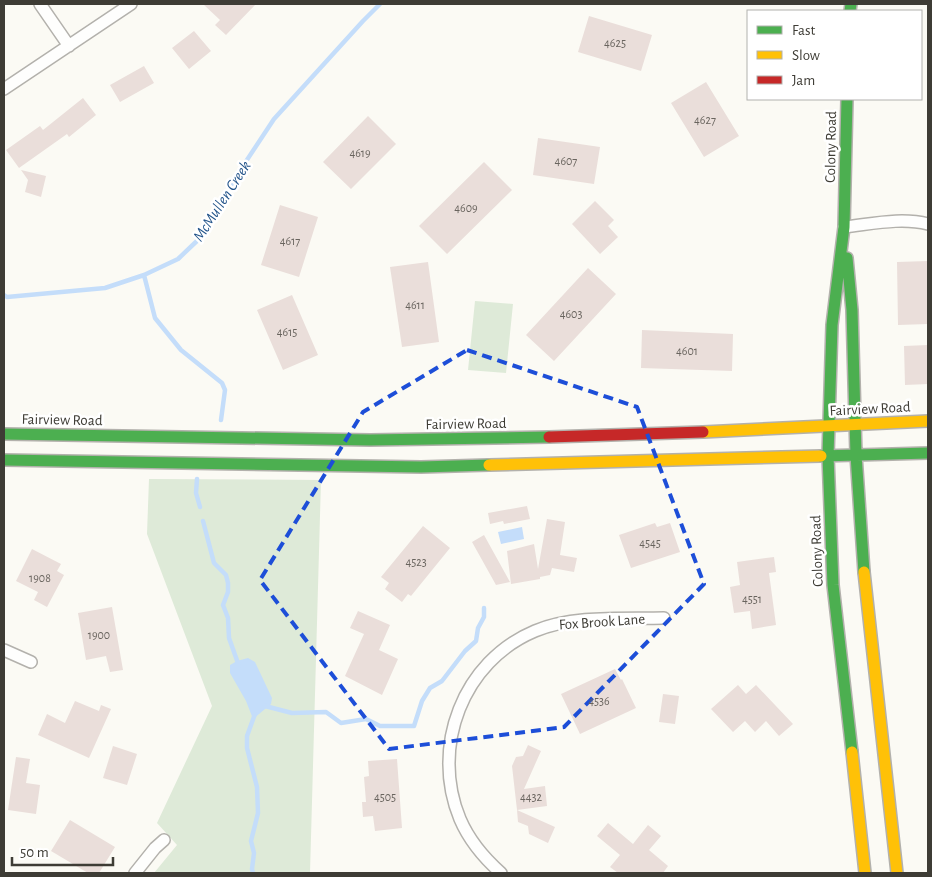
<svg xmlns="http://www.w3.org/2000/svg" width="932" height="877" font-family="'Alegreya Sans',sans-serif">
<style>
.green{fill:#deead8}
.water{fill:#c4ddfa}
.lines{fill:none;stroke-linecap:round;stroke-linejoin:round}
.stream{stroke:#c4ddfa;stroke-width:4.5}
.building{fill:#eadeda}
.street-casing{stroke:#b3b1ac;stroke-width:14}
.fast-casing{stroke:#b3b1ac;stroke-width:14}
.slow-casing{stroke:#b3b1ac;stroke-width:14}
.jam-casing{stroke:#b3b1ac;stroke-width:14}
.street{stroke:#fefefd;stroke-width:11}
.fast{stroke:#4caf50;stroke-width:11}
.slow{stroke:#ffc107;stroke-width:11}
.jam{stroke:#c62828;stroke-width:11}
.marked{fill:none;stroke:#1d4ed8;stroke-width:4;stroke-dasharray:10 6;stroke-linejoin:round}
.labels{text-anchor:middle;dominant-baseline:central;stroke-width:5;stroke-linejoin:round;paint-order:stroke}
.number-label{font-size:12px;fill:#69645e}
.street-label{font-size:15px;fill:#3e3c35;stroke:#fff}
.water-label{font-size:16px;font-style:italic;fill:#23548a;stroke:#fff}
</style>
<rect width="100%" height="100%" fill="#fbfaf4"/>
<path class="green" d="M 475,301 L 513,304 L 506,373 L 468,370 Z
M 149,479 L 321,480 L 310,873 L 154,873 L 177,845 L 157,823 L 212,706 L 147,534 Z"/>
<path class="water" d="M 522,527 L 524,539 L 501,544 L 498,532 Z
M 248,658 L 255,662 L 272,698 L 271,704 L 253,719 L 246,701 L 230,673 L 230,665 L 237,661 Z"/>
<g class="lines">
<path class="stream" d="M 144,275 L 155,318 L 181,350 L 222,383 L 225,390 L 221,420
M 4,295 L 7,297 L 105,288 L 144,275 L 178,259 L 199,239 L 218,211 L 235,178 L 274,119 L 363,21 L 380,4
M 197,479 L 196,493 L 200,507
M 203,521 L 214,563 L 226,575 L 228,583 L 228,592 L 223,605 L 228,618 L 229,638 L 239,666
M 265,706 L 292,713 L 326,712 L 341,723 L 366,719 L 380,726 L 414,726 L 422,701 L 430,688 L 442,681 L 465,651 L 476,641 L 478,628 L 484,617 L 484,608
M 253,873 L 252,869 L 254,853 L 251,841 L 258,813 L 257,787 L 247,748 L 247,736 L 255,714"/>
</g>
<path class="building" d="M 203,4 L 256,4 L 226,35 L 215,25 L 220,20 Z
M 589,16 L 652,35 L 641,71 L 578,52 Z
M 194,31 L 211,51 L 189,69 L 172,48 Z
M 144,66 L 154,83 L 120,102 L 110,85 Z
M 706,82 L 739,136 L 704,157 L 671,103 Z
M 83,98 L 96,115 L 69,137 L 67,134 L 19,168 L 6,150 L 40,126 L 43,130 Z
M 368,116 L 396,144 L 351,189 L 323,162 Z
M 538,138 L 600,147 L 594,184 L 533,175 Z
M 484,162 L 512,190 L 447,254 L 419,226 Z
M 21,170 L 46,176 L 41,197 L 25,192 L 28,180 Z
M 595,201 L 614,220 L 608,226 L 618,237 L 600,254 L 572,224 Z
M 280,205 L 318,217 L 299,277 L 261,265 Z
M 928,261 L 928,324 L 898,325 L 897,262 Z
M 428,262 L 439,342 L 402,347 L 390,267 Z
M 588,268 L 616,294 L 554,361 L 526,335 Z
M 292,295 L 318,355 L 283,370 L 257,310 Z
M 642,330 L 733,334 L 732,371 L 641,368 Z
M 928,345 L 928,384 L 905,385 L 904,346 Z
M 527,506 L 530,519 L 504,524 L 503,521 L 490,524 L 488,513 Z
M 547,519 L 565,522 L 560,555 L 577,558 L 574,572 L 552,568 L 550,575 L 540,577 L 540,579 L 511,584 L 507,551 L 534,544 L 538,569 Z
M 655,523 L 657,527 L 670,523 L 680,552 L 631,568 L 619,535 Z
M 423,526 L 450,548 L 411,596 L 408,594 L 402,602 L 385,589 L 389,583 L 381,577 Z
M 484,535 L 510,582 L 496,585 L 472,542 Z
M 32,549 L 61,564 L 57,571 L 64,575 L 47,607 L 34,600 L 38,592 L 16,581 Z
M 774,557 L 776,572 L 769,573 L 776,625 L 752,629 L 750,611 L 734,613 L 730,587 L 740,585 L 737,562 Z
M 112,607 L 123,670 L 110,672 L 106,656 L 86,660 L 78,613 Z
M 358,611 L 390,625 L 379,650 L 398,659 L 382,695 L 345,676 L 364,634 L 350,628 Z
M 615,669 L 621,680 L 622,679 L 636,708 L 580,734 L 561,694 Z
M 738,685 L 746,694 L 756,685 L 793,724 L 779,736 L 766,721 L 755,732 L 745,721 L 733,732 L 711,709 Z
M 663,694 L 679,696 L 675,724 L 659,722 Z
M 75,701 L 99,711 L 101,705 L 111,709 L 89,758 L 38,735 L 47,714 L 65,723 Z
M 528,745 L 541,751 L 524,789 L 545,786 L 547,806 L 517,810 L 512,766 L 516,757 L 523,756 Z
M 113,746 L 137,754 L 127,785 L 103,778 Z
M 16,757 L 30,759 L 26,783 L 40,785 L 36,814 L 8,810 Z
M 397,759 L 402,828 L 375,831 L 373,816 L 363,817 L 362,802 L 366,802 L 364,777 L 369,776 L 368,761 Z
M 517,810 L 555,827 L 548,843 L 529,834 L 528,826 L 518,822 Z
M 70,820 L 115,847 L 99,873 L 88,873 L 51,851 Z
M 608,823 L 633,844 L 648,825 L 661,836 L 649,850 L 668,866 L 663,873 L 618,873 L 610,867 L 620,855 L 597,836 Z"/>
<g class="lines">
<defs>
<path id="street" d="M 40,4 L 69,46
M 4,89 L 131,4
M 844,227 C 872,224 901,217 928,224
M 4,650 L 31,662
M 135,873 L 155,848 L 164,840
M 501,873 C 484,858 469,840 460,819 C 430,747 463,661 535,631 C 573,615 623,619 664,618"/>
<path id="fast" d="M 850,11 L 851,4
M 847,99 L 844,227 L 832,325 L 828,456 L 833,585 L 852,752
M 847,258 L 852,310 L 856,455 L 864,572
M 4,434 L 370,440 L 549,437
M 821,456 L 928,453
M 4,460 L 421,467 L 489,465"/>
<path id="slow" d="M 703,432 L 928,421
M 489,465 L 821,456
M 864,572 L 897,873
M 852,752 L 865,873"/>
<path id="jam" d="M 549,437 L 703,432"/>
</defs>
<use href="#street" class="street-casing"/>
<use href="#fast" class="fast-casing"/>
<use href="#slow" class="slow-casing"/>
<use href="#jam" class="jam-casing"/>
<use href="#street" class="street"/>
<use href="#fast" class="fast"/>
<use href="#slow" class="slow"/>
<use href="#jam" class="jam"/>
</g>
<path class="marked" d="M 467,350 L 637,407 L 704,584 L 564,727 L 389,749 L 260,580 L 363,412 Z"/>
<g class="labels">
<g class="number-label">
<text x="615" y="43">4625</text>
<text x="705" y="120">4627</text>
<text x="360" y="153">4619</text>
<text x="566" y="161">4607</text>
<text x="466" y="208">4609</text>
<text x="290" y="241">4617</text>
<text x="415" y="305">4611</text>
<text x="571" y="314">4603</text>
<text x="287" y="332">4615</text>
<text x="687" y="351">4601</text>
<text x="650" y="543">4545</text>
<text x="416" y="562">4523</text>
<text x="40" y="578">1908</text>
<text x="752" y="599">4551</text>
<text x="99" y="635">1900</text>
<text x="599" y="701">4536</text>
<text x="385" y="797">4505</text>
<text x="531" y="797">4432</text>
</g>
<g class="street-label">
<text transform="translate(831 147) rotate(-89)">Colony Road</text>
<text transform="translate(870 409) rotate(-3)">Fairview Road</text>
<text transform="translate(62 420) rotate(1)">Fairview Road</text>
<text transform="translate(466 424) rotate(-1)">Fairview Road</text>
<text transform="translate(817 551) rotate(-92)">Colony Road</text>
<text transform="translate(602 622) rotate(-4)">Fox Brook Lane</text>
</g>
<g class="water-label">
<text transform="translate(222 201) rotate(-57)">McMullen Creek</text>
</g>
</g>
<rect width="932" height="877" fill="none" stroke="#3e3c35" stroke-width="10"/>
<rect x="747" y="10" width="175" height="90" fill="#ffffff" stroke="#b2b1ae"/>
<rect x="757" y="26" width="25" height="8" fill="#4caf50" stroke="#b2b1ae"/>
<text x="792" y="35" font-size="15" fill="#3e3c35">Fast</text>
<rect x="757" y="51" width="25" height="8" fill="#ffc107" stroke="#b2b1ae"/>
<text x="792" y="60" font-size="15" fill="#3e3c35">Slow</text>
<rect x="757" y="76" width="25" height="8" fill="#c62828" stroke="#b2b1ae"/>
<text x="792" y="85" font-size="15" fill="#3e3c35">Jam</text>
<path d="M12 857v8h101v-8" fill="none" stroke="#3e3c35" stroke-width="2.5"/>
<text x="20" y="857" font-size="15" fill="#3e3c35" stroke="#ffffff" stroke-width="4" paint-order="stroke">50 m</text>
</svg>
